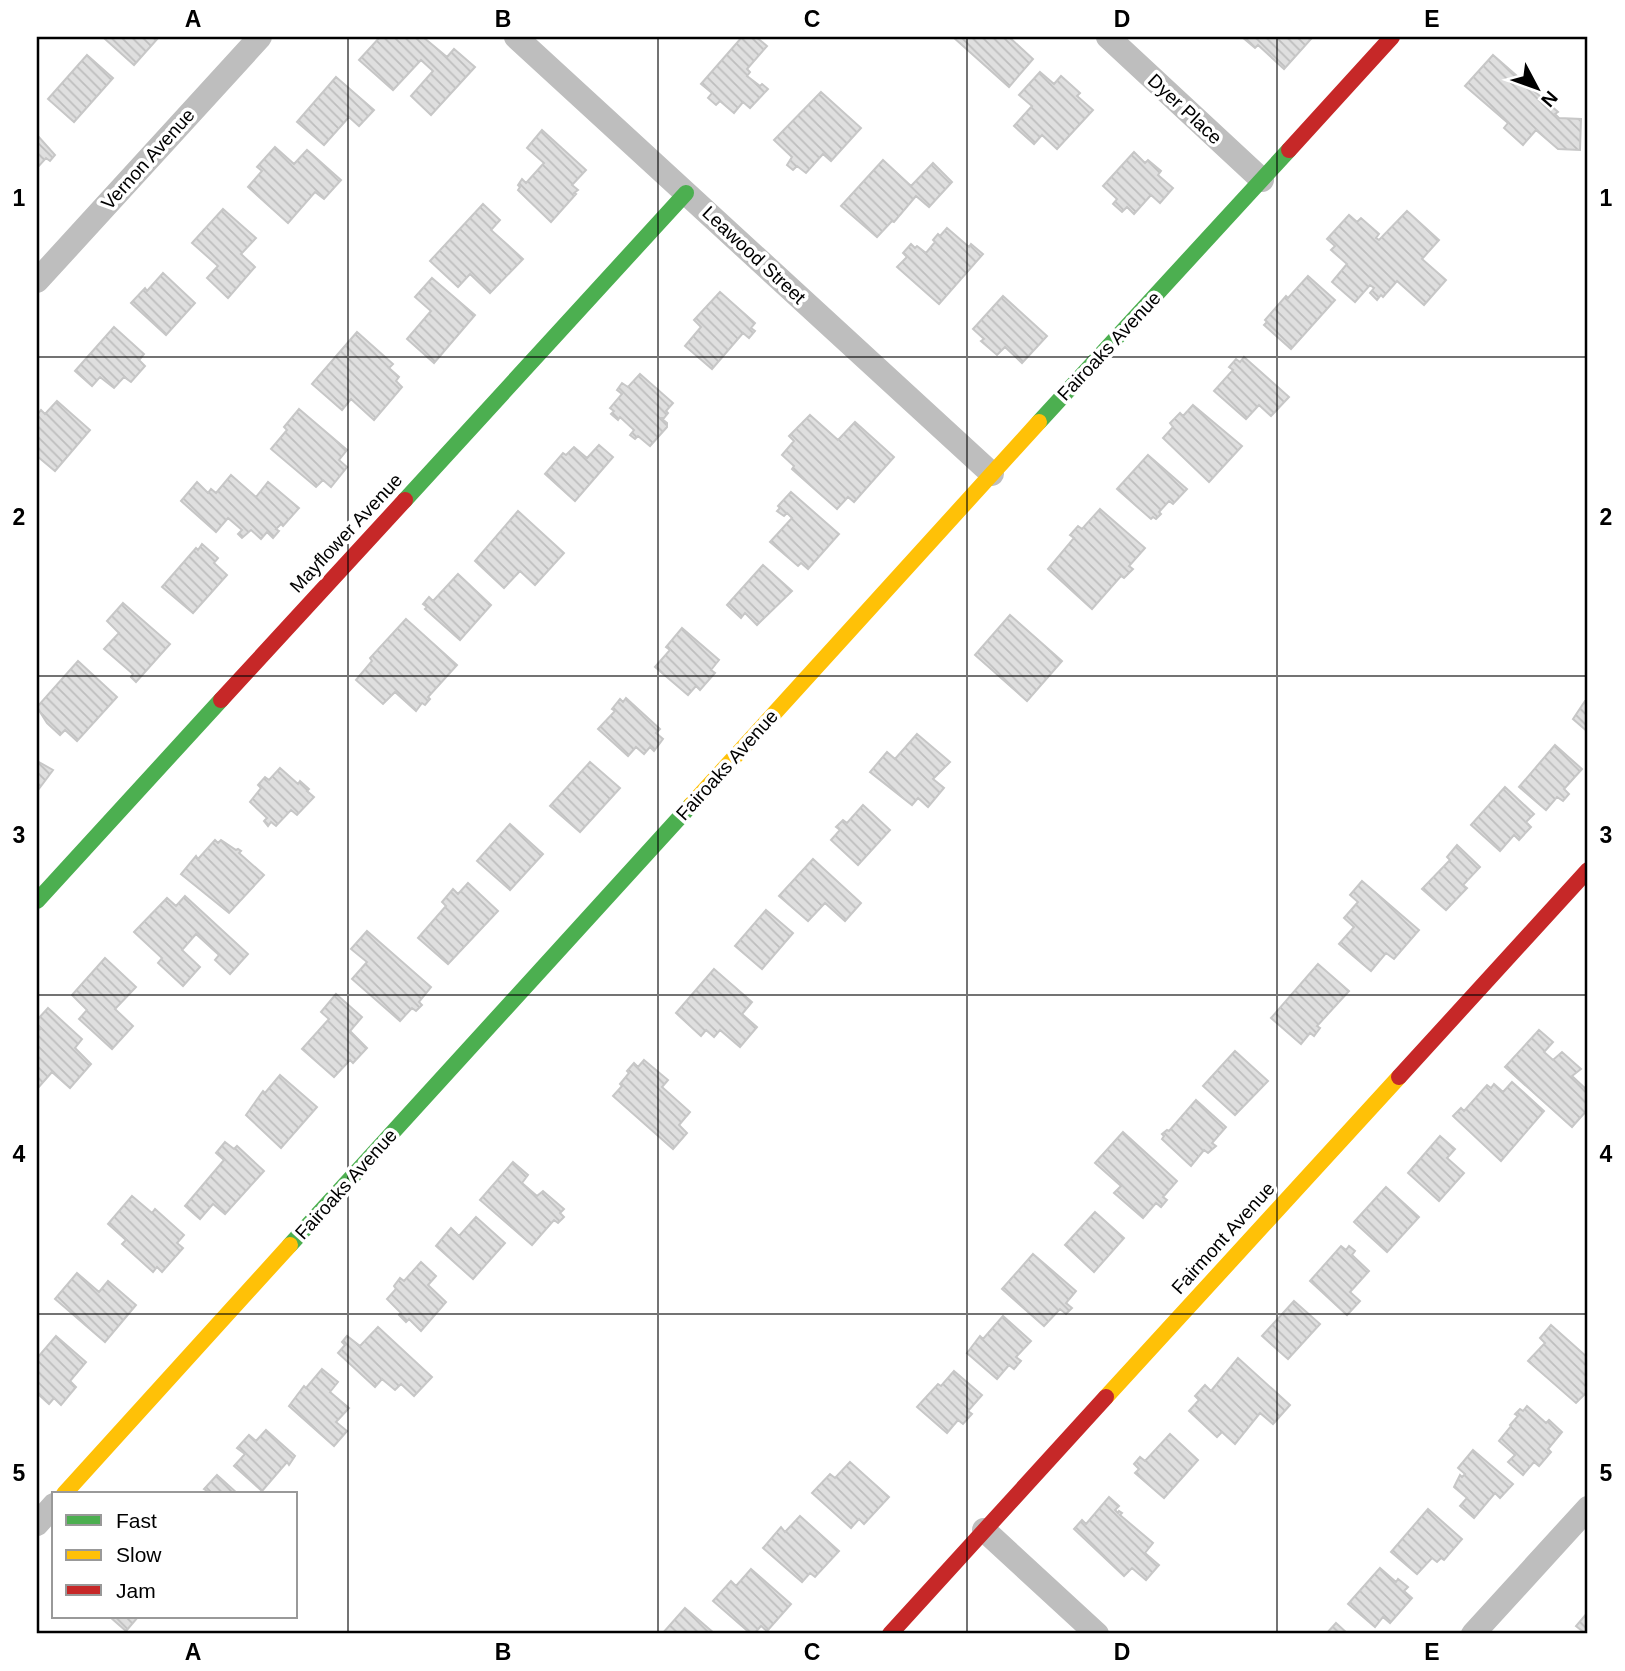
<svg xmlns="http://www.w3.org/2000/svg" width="1625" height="1671" font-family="Helvetica,sans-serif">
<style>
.building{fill:url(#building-back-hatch);stroke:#c7c7c7;stroke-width:2}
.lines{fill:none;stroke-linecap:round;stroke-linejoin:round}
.street{stroke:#bebebe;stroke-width:24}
.fast{stroke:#4caf50;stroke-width:16}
.slow{stroke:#ffc107;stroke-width:16}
.jam{stroke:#c62828;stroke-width:16}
.grid{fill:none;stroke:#000;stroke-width:2;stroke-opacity:0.55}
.labels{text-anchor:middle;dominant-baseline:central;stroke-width:7;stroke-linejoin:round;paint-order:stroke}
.street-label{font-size:19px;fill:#000;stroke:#fff}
.neatline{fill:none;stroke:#000;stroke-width:2.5}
.grid-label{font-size:23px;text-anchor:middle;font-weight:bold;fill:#000}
</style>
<defs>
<pattern id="building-back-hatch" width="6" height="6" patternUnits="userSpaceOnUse" patternTransform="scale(1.75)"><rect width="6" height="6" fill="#dfdfdf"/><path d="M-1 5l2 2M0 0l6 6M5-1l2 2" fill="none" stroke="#bebebe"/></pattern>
</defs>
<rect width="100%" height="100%" fill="#fff"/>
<path class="building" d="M 107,37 L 159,37 L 134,65 L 105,39 Z
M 380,37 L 423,37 L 447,57 L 454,49 L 475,67 L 431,115 L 411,96 L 433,71 L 421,60 L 393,90 L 359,60 Z
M 742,37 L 756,37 L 767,46 L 747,69 L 750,72 L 747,76 L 760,86 L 762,84 L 768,89 L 750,108 L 743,102 L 734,113 L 720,101 L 716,105 L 708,98 L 712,93 L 701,84 Z
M 953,37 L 1009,37 L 1033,59 L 1009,87 Z
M 1242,37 L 1308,37 L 1311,39 L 1284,69 L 1258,45 L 1255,48 Z
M 87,55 L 113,78 L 74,122 L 48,99 Z
M 1493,55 L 1558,112 L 1555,114 L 1559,118 L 1581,119 L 1580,150 L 1558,149 L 1536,130 L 1523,145 L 1504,128 L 1508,123 L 1465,86 Z
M 1040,72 L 1054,84 L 1061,76 L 1080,93 L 1077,96 L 1093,110 L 1057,149 L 1042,135 L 1034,144 L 1014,126 L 1032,106 L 1019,95 Z
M 336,77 L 374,110 L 359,126 L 349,117 L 324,145 L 297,122 Z
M 821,92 L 861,128 L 831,161 L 823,154 L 806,173 L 797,166 L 793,170 L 787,165 L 792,157 L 774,140 Z
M 542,130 L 586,170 L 572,185 L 578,190 L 574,193 L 576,194 L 551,222 L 518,190 L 520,187 L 518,185 L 522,179 L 526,183 L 544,163 L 527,148 Z
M 37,135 L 55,155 L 50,161 L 46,158 L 37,168 Z
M 275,147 L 294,164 L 307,150 L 341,180 L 324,199 L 315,192 L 288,223 L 248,187 L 262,171 L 257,167 Z
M 1134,152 L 1145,163 L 1148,160 L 1161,171 L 1158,175 L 1173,188 L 1160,203 L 1151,195 L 1134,214 L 1127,207 L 1122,212 L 1113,204 L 1117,199 L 1103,186 Z
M 883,160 L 911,186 L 933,163 L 952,182 L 929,207 L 916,196 L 894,222 L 892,221 L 877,237 L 841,206 Z
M 483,204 L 500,220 L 491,230 L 523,259 L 490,293 L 470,274 L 458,287 L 430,261 Z
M 223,209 L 256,238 L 241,254 L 255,267 L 228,298 L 207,278 L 218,266 L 192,243 Z
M 1407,211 L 1439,240 L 1422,259 L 1446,280 L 1424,305 L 1397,281 L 1383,297 L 1381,295 L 1377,300 L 1370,293 L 1374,288 L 1370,285 L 1355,302 L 1332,282 L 1347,264 L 1331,250 L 1335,246 L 1327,239 L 1349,215 L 1357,222 L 1361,218 L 1379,234 L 1376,238 L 1379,240 Z
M 947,228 L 969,247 L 971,244 L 983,254 L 939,304 L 897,267 L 907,257 L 903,253 L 911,244 L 915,248 L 917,246 L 926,253 L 935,242 L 933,240 L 938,234 L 940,236 Z
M 163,273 L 195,303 L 166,335 L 131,303 L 145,288 L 147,291 Z
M 1308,276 L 1335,300 L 1291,349 L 1264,325 L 1267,322 L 1265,320 L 1286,296 L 1288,298 Z
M 432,278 L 475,315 L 434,363 L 407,339 L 431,311 L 415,297 Z
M 720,292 L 755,323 L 751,328 L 755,331 L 749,338 L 743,333 L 712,369 L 685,346 L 701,327 L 694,320 Z
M 1003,296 L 1047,336 L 1022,363 L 1005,347 L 997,355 L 981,341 L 984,339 L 973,329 Z
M 114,327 L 144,354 L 139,360 L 145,366 L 131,382 L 124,377 L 114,388 L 100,377 L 92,386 L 75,371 Z
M 357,332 L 393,364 L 389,368 L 399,377 L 396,381 L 402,387 L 374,420 L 351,399 L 342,410 L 312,384 Z
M 1244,357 L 1289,397 L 1271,416 L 1259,405 L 1246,419 L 1214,391 L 1233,370 L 1229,367 L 1236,359 L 1240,362 Z
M 640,374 L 673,403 L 666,411 L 668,413 L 664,418 L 661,418 L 667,423 L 667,427 L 650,446 L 638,436 L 635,439 L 630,435 L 634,430 L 620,417 L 618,420 L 611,414 L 614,411 L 610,408 L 622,394 L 617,390 L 622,383 L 628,387 Z
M 57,401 L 90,430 L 55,471 L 37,456 L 37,415 L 41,410 L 45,414 Z
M 1193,405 L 1242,446 L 1209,482 L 1163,438 L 1173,427 L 1170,423 L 1180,413 L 1183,416 Z
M 299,409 L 347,450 L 339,460 L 347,467 L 331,487 L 323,480 L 316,487 L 271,449 L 287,430 L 284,427 Z
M 810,415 L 838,440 L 855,422 L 894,457 L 854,502 L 848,497 L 837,509 L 792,469 L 794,466 L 782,455 L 794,441 L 789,436 Z
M 599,445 L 613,457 L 575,501 L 545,474 L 563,453 L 566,455 L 574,447 L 587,458 Z
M 1148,455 L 1187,489 L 1173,504 L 1169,501 L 1159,512 L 1161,514 L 1156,519 L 1153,517 L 1151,519 L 1117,489 Z
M 231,475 L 256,497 L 268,482 L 299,508 L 283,526 L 281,524 L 276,529 L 279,531 L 273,538 L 267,532 L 261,539 L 251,530 L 242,538 L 238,534 L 242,530 L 228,518 L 216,532 L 181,501 L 197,482 L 208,493 L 211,489 L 216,493 Z
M 791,492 L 839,534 L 808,569 L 801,563 L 798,566 L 770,542 L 792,518 L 787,513 L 784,516 L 777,511 L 780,508 L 778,506 Z
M 1100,509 L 1145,548 L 1129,566 L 1133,569 L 1124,578 L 1121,576 L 1092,609 L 1048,569 L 1074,538 L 1070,535 L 1078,526 L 1082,529 Z
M 518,511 L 564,553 L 535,585 L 520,571 L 504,588 L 475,561 Z
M 202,544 L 218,558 L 214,563 L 227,575 L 193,613 L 162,587 L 196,548 L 198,550 Z
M 763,565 L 792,591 L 757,625 L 745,613 L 741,618 L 727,605 Z
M 458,574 L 491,605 L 460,640 L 425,609 L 427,607 L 423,604 L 429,597 L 433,601 Z
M 123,603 L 170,644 L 136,682 L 131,677 L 133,674 L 104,649 L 119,633 L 107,621 Z
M 1010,615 L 1062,661 L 1027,701 L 975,655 Z
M 406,619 L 457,665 L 428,697 L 430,699 L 425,705 L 422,703 L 416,711 L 395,692 L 383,704 L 356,680 L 372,661 L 370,658 Z
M 682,628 L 719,660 L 711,670 L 715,673 L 700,690 L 696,686 L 688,695 L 655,667 L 670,650 L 666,647 Z
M 78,661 L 117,697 L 77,741 L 65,730 L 60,735 L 47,723 L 37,707 Z
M 626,698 L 660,729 L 656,733 L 663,739 L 654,751 L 650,747 L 644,754 L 636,747 L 628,756 L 598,729 L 615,711 L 612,709 L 620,699 L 623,702 Z
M 1585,701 L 1588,701 L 1588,732 L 1573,719 Z
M 917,734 L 950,762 L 933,779 L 944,788 L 928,807 L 918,798 L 912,805 L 870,772 L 887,752 L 895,759 Z
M 1555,745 L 1582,769 L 1564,789 L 1569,794 L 1563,801 L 1557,797 L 1546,810 L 1519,787 Z
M 37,761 L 53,770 L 38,790 L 37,789 Z
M 590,762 L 620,788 L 580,832 L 550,806 Z
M 280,768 L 298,784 L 300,781 L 309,789 L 307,791 L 314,797 L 297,815 L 291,810 L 276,826 L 271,822 L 268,826 L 264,821 L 267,818 L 250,802 L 261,788 L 258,785 L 265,777 L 269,780 Z
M 1505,787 L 1534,814 L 1526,822 L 1531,827 L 1519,840 L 1514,835 L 1500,851 L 1471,825 Z
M 863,805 L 890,830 L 858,865 L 831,840 L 840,830 L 836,827 L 843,820 L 847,823 Z
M 510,824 L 543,854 L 510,890 L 477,861 Z
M 215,840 L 218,843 L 221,840 L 236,850 L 238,849 L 241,851 L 239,853 L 264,875 L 229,913 L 181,874 L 196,856 L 198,859 Z
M 1457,845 L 1480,867 L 1463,885 L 1467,888 L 1446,910 L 1422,889 L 1450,860 L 1447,857 Z
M 813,859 L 861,903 L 845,921 L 825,903 L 808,921 L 779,896 Z
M 1362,881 L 1419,930 L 1394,959 L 1386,953 L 1371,971 L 1339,944 L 1354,927 L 1344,918 L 1358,902 L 1350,895 Z
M 468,883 L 498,911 L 448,964 L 418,938 L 446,906 L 442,902 L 453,889 L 458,894 Z
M 185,896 L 248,954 L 230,974 L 215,960 L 219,955 L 196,934 L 182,950 L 200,967 L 183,986 L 158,963 L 162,958 L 134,932 L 167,898 L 176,906 Z
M 766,910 L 793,933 L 762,969 L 735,946 Z
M 367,931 L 431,987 L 419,1002 L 422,1005 L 416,1011 L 412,1008 L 400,1021 L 352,979 L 367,962 L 351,949 Z
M 105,958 L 136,987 L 115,1009 L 133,1026 L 112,1049 L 79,1019 L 87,1010 L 72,995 Z
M 1318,964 L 1349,991 L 1317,1026 L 1320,1028 L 1314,1036 L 1310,1033 L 1301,1044 L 1271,1018 Z
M 714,969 L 752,1002 L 742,1014 L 757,1027 L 740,1047 L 720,1030 L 714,1037 L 706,1030 L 701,1036 L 676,1013 Z
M 336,994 L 362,1017 L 350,1031 L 367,1048 L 353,1063 L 350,1060 L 334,1077 L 302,1049 L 329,1019 L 321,1012 Z
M 48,1008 L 82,1039 L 75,1048 L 91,1064 L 70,1088 L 52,1072 L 37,1089 L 37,1030 L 41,1029 L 37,1025 L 37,1020 Z
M 1539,1030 L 1553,1042 L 1544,1052 L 1553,1060 L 1562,1052 L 1581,1069 L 1572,1076 L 1588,1091 L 1588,1109 L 1572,1127 L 1505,1067 Z
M 1235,1051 L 1268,1081 L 1235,1115 L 1203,1086 Z
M 644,1060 L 668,1080 L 662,1087 L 690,1112 L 679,1125 L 687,1133 L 673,1149 L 613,1096 L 622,1086 L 620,1084 L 629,1073 L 627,1071 L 634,1063 L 638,1067 Z
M 280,1075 L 317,1107 L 281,1148 L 246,1115 L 263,1091 L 265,1093 Z
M 1512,1082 L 1544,1111 L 1501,1161 L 1453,1116 L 1461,1108 L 1464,1111 L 1487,1085 L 1491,1088 L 1494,1084 L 1503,1092 Z
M 1196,1100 L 1226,1127 L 1212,1143 L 1216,1146 L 1208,1153 L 1204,1150 L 1191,1166 L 1162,1139 L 1164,1136 L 1162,1134 L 1167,1130 L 1169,1131 Z
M 1123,1132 L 1177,1181 L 1163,1197 L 1167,1200 L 1161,1207 L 1156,1203 L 1143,1218 L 1114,1193 L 1121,1186 L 1095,1163 Z
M 1440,1136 L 1455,1149 L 1447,1158 L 1464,1173 L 1439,1201 L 1408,1173 Z
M 225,1142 L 234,1149 L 237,1146 L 264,1171 L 225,1214 L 213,1204 L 200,1219 L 185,1206 L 224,1160 L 216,1153 Z
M 513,1162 L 528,1175 L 522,1183 L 537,1196 L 543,1191 L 564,1209 L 560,1213 L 564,1217 L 558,1223 L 554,1220 L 532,1245 L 480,1200 Z
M 1386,1187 L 1419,1217 L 1387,1252 L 1354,1222 Z
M 132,1196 L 152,1213 L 155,1209 L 184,1235 L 177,1243 L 183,1248 L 162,1272 L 157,1267 L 153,1272 L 122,1244 L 126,1240 L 108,1224 Z
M 1095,1212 L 1124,1238 L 1094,1272 L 1065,1245 Z
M 476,1217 L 505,1243 L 473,1279 L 436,1246 L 451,1228 L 459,1236 Z
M 1341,1246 L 1346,1250 L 1349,1246 L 1355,1251 L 1352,1255 L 1369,1271 L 1350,1292 L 1360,1301 L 1347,1315 L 1310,1281 Z
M 1033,1254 L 1076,1291 L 1066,1303 L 1072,1308 L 1066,1314 L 1060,1309 L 1044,1326 L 1002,1289 Z
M 421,1262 L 436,1276 L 428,1285 L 446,1302 L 421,1331 L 409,1319 L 406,1322 L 399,1315 L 401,1313 L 387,1299 L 396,1289 L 394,1286 L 400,1278 L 404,1281 Z
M 77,1273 L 99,1292 L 108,1281 L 136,1305 L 105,1342 L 55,1299 Z
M 1294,1301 L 1320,1324 L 1288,1359 L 1262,1336 Z
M 1003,1316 L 1031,1341 L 1016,1357 L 1021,1361 L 1014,1369 L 1009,1365 L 997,1379 L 967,1353 L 980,1336 L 983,1339 Z
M 1551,1325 L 1588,1358 L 1588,1395 L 1586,1393 L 1576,1403 L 1528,1361 L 1545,1343 L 1540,1338 Z
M 378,1327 L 432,1377 L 414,1396 L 401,1384 L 395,1390 L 382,1379 L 375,1387 L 338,1353 L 345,1345 L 342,1342 L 347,1336 L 360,1346 Z
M 56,1336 L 86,1362 L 70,1381 L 76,1387 L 61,1405 L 54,1398 L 49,1404 L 37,1393 L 37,1358 Z
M 1238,1358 L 1290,1405 L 1273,1424 L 1260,1413 L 1235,1444 L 1222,1432 L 1217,1437 L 1189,1411 L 1199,1400 L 1195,1396 L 1205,1385 L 1211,1391 Z
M 322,1369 L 338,1382 L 330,1392 L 349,1408 L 336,1422 L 347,1431 L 334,1446 L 289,1406 L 304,1386 L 306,1388 Z
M 954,1371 L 982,1395 L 968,1411 L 972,1414 L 963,1424 L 958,1420 L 947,1433 L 917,1407 L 938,1384 L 941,1386 Z
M 1527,1406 L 1546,1423 L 1549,1420 L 1562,1432 L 1548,1449 L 1551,1452 L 1539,1466 L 1534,1462 L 1523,1475 L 1508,1462 L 1515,1455 L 1499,1441 L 1511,1426 L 1510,1425 L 1518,1416 L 1515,1414 L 1520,1409 L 1523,1411 Z
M 266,1430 L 295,1456 L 289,1465 L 287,1462 L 262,1491 L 234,1466 L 245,1454 L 237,1448 L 249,1435 L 256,1441 Z
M 1170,1434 L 1198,1460 L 1164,1498 L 1135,1473 L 1139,1469 L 1134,1464 L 1140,1457 L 1145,1461 Z
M 1473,1450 L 1513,1484 L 1500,1498 L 1495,1493 L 1474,1518 L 1460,1506 L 1467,1498 L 1454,1487 L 1460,1475 L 1462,1477 L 1465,1474 L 1458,1468 Z
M 850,1462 L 889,1497 L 864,1524 L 859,1519 L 851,1528 L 812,1493 L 830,1474 L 835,1478 Z
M 217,1475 L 238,1494 L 204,1494 L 207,1491 L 204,1489 Z
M 1109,1497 L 1119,1506 L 1115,1510 L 1118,1513 L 1119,1511 L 1122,1513 L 1120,1515 L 1153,1543 L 1145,1553 L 1159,1565 L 1146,1580 L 1132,1568 L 1124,1576 L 1074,1529 L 1082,1520 L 1086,1524 Z
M 1428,1509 L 1462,1539 L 1444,1560 L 1441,1558 L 1437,1562 L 1432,1558 L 1417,1574 L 1391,1552 Z
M 800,1516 L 839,1551 L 815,1577 L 810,1573 L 802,1582 L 763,1548 L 781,1527 L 785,1532 Z
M 1380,1568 L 1396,1582 L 1398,1579 L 1408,1587 L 1404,1591 L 1412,1598 L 1390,1623 L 1383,1617 L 1375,1627 L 1348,1604 Z
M 751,1569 L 791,1604 L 767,1631 L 761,1626 L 754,1634 L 751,1634 L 713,1601 L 731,1581 L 736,1586 Z
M 685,1608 L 715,1634 L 662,1634 Z
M 1588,1612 L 1588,1634 L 1586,1634 L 1576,1626 Z
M 110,1617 L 138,1617 L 126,1631 Z
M 1336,1623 L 1348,1634 L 1326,1634 Z"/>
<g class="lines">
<path class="street" d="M 516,37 L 992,474
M 1108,37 L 1262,180
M 37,281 L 260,37
M 37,1524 L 54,1505
M 984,1530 L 1097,1634
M 1473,1634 L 1588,1508"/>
<path class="fast" d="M 1039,422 L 1289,150
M 405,500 L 686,193
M 37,901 L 221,700
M 290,1245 L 691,805"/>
<path class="slow" d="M 691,805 L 1039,422
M 1106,1397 L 1399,1077
M 64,1494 L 290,1245"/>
<path class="jam" d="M 1289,150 L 1392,37
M 221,700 L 405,500
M 1399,1077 L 1588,870
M 890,1634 L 1106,1397"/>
</g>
<path class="grid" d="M 348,37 L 348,1634M 658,37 L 658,1634M 967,37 L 967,1634M 1277,37 L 1277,1634M 37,357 L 1588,357M 37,676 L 1588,676M 37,995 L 1588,995M 37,1314 L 1588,1314"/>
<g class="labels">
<g class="street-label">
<text transform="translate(1185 109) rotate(43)">Dyer Place</text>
<text transform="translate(148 159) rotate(-48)">Vernon Avenue</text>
<text transform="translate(754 255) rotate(43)">Leawood Street</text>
<text transform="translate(1109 346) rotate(-47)">Fairoaks Avenue</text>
<text transform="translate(346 533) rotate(-47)">Mayflower Avenue</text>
<text transform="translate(727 765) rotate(-48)">Fairoaks Avenue</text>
<text transform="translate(346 1184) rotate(-48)">Fairoaks Avenue</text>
<text transform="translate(1223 1238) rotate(-48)">Fairmont Avenue</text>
</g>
</g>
<rect width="1625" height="1671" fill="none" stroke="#ffffff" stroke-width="77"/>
<rect x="52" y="1492" width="245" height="126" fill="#ffffff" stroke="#999999" stroke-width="2"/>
<rect x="66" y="1515" width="35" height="10" fill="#4caf50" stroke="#999999" stroke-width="2"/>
<text x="116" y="1528" font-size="21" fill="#000000">Fast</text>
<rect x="66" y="1550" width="35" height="10" fill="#ffc107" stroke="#999999" stroke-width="2"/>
<text x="116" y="1562" font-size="21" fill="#000000">Slow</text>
<rect x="66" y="1585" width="35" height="10" fill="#c62828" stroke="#999999" stroke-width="2"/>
<text x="116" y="1598" font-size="21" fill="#000000">Jam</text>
<g transform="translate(1537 88) rotate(131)" stroke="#ffffff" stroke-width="5" paint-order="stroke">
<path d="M0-5L12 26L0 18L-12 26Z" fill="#000000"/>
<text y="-10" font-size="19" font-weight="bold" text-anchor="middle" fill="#000000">N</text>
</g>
<rect x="38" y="38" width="1548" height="1594" class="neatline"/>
<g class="grid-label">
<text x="193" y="27">A</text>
<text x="503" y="27">B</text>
<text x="812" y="27">C</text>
<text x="1122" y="27">D</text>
<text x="1432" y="27">E</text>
<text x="19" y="206">1</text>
<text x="1606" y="206">1</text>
<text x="19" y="525">2</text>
<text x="1606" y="525">2</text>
<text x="19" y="843">3</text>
<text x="1606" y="843">3</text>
<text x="19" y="1162">4</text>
<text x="1606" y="1162">4</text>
<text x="19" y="1481">5</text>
<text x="1606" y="1481">5</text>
<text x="193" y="1660">A</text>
<text x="503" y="1660">B</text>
<text x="812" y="1660">C</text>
<text x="1122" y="1660">D</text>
<text x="1432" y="1660">E</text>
</g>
</svg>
